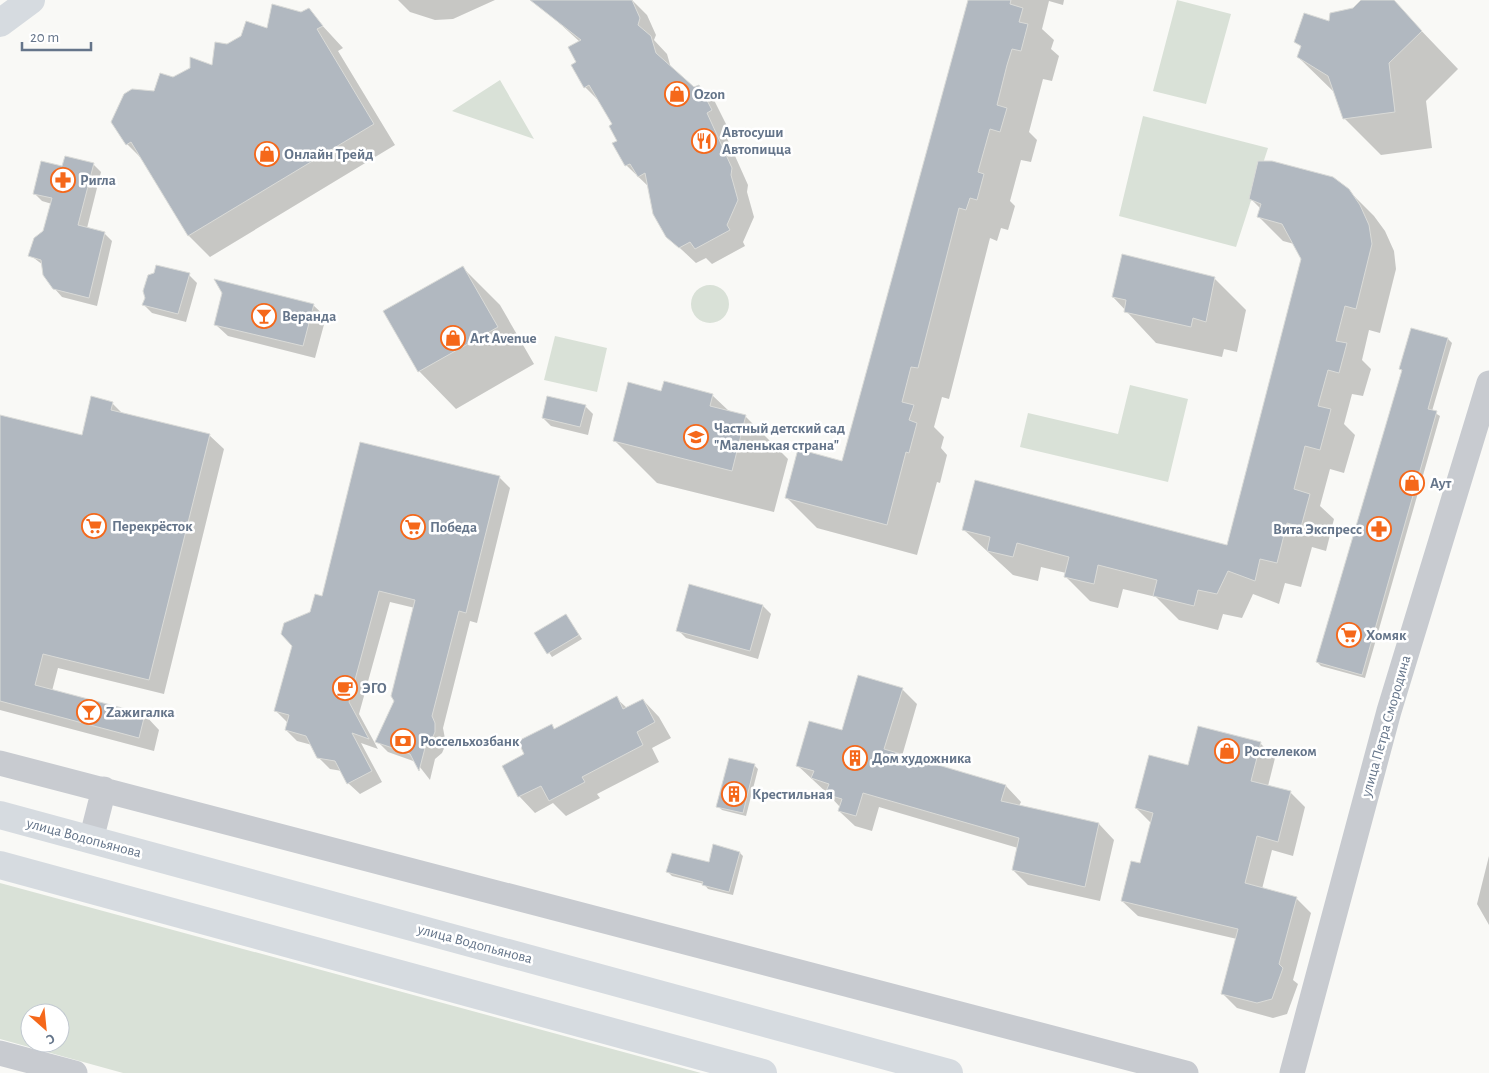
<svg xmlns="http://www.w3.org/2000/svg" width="1489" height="1073" font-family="'Alegreya Sans',sans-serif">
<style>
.green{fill:#d9e1d7;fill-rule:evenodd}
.shadow{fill:#0003}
.building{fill:#b1b8c0;stroke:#dadbd8}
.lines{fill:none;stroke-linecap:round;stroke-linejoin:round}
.street{stroke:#c8cbd0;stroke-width:25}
.secondary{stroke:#d6dbe0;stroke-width:28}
.labels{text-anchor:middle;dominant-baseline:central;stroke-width:5;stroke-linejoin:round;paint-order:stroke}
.poi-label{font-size:15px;font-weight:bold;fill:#65758a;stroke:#fff;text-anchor:start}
.street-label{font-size:15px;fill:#65758a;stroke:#fff}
</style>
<rect width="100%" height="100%" fill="#f9f9f6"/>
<path class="green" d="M 1177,0 L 1231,14 L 1206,104 L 1153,91 Z
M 500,80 L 534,139 L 452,111 Z
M 1143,116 L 1268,148 L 1236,247 L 1119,216 Z
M691 304a19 19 0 1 1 38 0a19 19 0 1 1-38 0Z
M 555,336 L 607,348 L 597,392 L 544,380 Z
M 1130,385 L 1188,399 L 1168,482 L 1020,447 L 1028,413 L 1118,434 Z
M 0,883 L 701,1073 L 123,1073 L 0,1039 ZM 30,1013 L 60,1013 L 60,1043 L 30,1043 Z"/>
<path class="shadow" d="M 398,0 L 495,0 L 453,19 L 435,20 L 410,12 Z
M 539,0 L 632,0 L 647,15 L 656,35 L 654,40 L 667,54 L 671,68 L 694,88 L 698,86 L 715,102 L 727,126 L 723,129 L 748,185 L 747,192 L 754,217 L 743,242 L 745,246 L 712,264 L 706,258 L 696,263 L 667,236 L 649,187 L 626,165 L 613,125 L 600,102 L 585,87 L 577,63 L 580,42 L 545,10 Z
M 970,0 L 1064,0 L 1063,5 L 1049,1 L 1042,29 L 1054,40 L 1051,49 L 1059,56 L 1052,81 L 1043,79 L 1029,132 L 1037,140 L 1031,162 L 1021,160 L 1010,201 L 1015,206 L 1008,230 L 1001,228 L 997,241 L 990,238 L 949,399 L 942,397 L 934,427 L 944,437 L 941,448 L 947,455 L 940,483 L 937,482 L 917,555 L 817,528 L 786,497 L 843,462 Z
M 1387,0 L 1392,0 L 1458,69 L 1426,101 L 1432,148 L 1381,155 L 1344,118 L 1336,94 L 1298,57 L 1302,47 L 1296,41 L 1330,23 Z
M 308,10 L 343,48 L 338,51 L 395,145 L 210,257 L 189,236 L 145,162 L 127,144 L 154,92 L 173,78 L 213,67 L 227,46 Z
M 93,164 L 101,172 L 87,228 L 104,233 L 112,241 L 97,306 L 62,297 L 54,288 L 43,265 L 30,255 L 44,232 L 52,204 L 42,201 L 34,193 L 63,168 Z
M 1348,190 L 1374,216 L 1385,231 L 1394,251 L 1396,269 L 1380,333 L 1369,330 L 1362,360 L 1371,369 L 1363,396 L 1352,394 L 1344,424 L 1355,435 L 1344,473 L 1330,469 L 1320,506 L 1334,519 L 1326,551 L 1312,547 L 1301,587 L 1285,583 L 1279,604 L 1253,594 L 1242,618 L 1223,614 L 1218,630 L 1179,620 L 1156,597 L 1123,589 L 1118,608 L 1090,601 L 1066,577 L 1066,573 L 1041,567 L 1038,581 L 1013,575 L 963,529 L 1228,546 L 1302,259 L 1294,244 L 1283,241 L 1259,217 L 1261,209 L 1250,198 Z
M 1123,255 L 1215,279 L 1246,310 L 1237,352 L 1224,349 L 1222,357 L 1156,343 L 1113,297 Z
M 463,268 L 500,305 L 534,364 L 456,409 L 419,371 L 385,312 Z
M 189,275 L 197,283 L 186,322 L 152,313 L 144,305 Z
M 223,293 L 313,305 L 326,317 L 315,358 L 228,336 L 215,324 Z
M 1412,329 L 1448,339 L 1452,343 L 1432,411 L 1440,416 L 1365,678 L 1321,666 L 1317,662 L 1403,372 L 1400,369 Z
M 662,393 L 712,395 L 730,412 L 745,416 L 788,459 L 774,512 L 657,483 L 614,440 Z
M 112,403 L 123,414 L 209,435 L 224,449 L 164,694 L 58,668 L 52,691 L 145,715 L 159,730 L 154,751 L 0,710 L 0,416 L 83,436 Z
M 585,406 L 593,414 L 588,435 L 551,426 L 543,418 Z
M 499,477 L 510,488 L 477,623 L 470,621 L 443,728 L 446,744 L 442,753 L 435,759 L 430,780 L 416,762 L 388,752 L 377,741 L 396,701 L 415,608 L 390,602 L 359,714 L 378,749 L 361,743 L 382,782 L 360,794 L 348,783 L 342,771 L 330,769 L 318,757 L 312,745 L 297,741 L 286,730 L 288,723 L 276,711 L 311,613 L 323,598 Z
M 763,606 L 771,614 L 758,659 L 686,638 L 678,630 Z
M 566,615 L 582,639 L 552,657 L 536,633 Z
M 902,689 L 917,704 L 902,756 L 1006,786 L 1021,802 L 1019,806 L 1099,824 L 1114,840 L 1100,901 L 1028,885 L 1013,870 L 1018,848 L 879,807 L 872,831 L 855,826 L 839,811 L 840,807 L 827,793 L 797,765 Z
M 616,698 L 627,708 L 643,700 L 659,717 L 671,738 L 652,748 L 659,762 L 597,794 L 600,798 L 566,816 L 553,803 L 535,813 L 519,796 L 504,766 L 526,754 L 551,726 L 555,730 Z
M 1260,743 L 1275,758 L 1268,786 L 1290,792 L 1305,807 L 1293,856 L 1272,850 L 1262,889 L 1296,898 L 1311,913 L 1293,980 L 1298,984 L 1287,1014 L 1273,1018 L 1237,1008 L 1222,993 L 1237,939 L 1138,916 L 1122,901 L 1141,865 L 1151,823 L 1136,808 L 1189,766 Z
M 730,759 L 755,766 L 758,769 L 746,816 L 722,810 L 718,806 Z
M 740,853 L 743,856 L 733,895 L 708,889 L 704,884 L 672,876 L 668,872 L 710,864 Z
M 1489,856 L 1489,925 L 1477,904 Z"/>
<path class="building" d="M 530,0 L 632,0 L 640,18 L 638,25 L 651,36 L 656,53 L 694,87 L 699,85 L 712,110 L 707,113 L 732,168 L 731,175 L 738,200 L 727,225 L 730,230 L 695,249 L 690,242 L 679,248 L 666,237 L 653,214 L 645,173 L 638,177 L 630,164 L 625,166 L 612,143 L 617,141 L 609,126 L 612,124 L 589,85 L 584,88 L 571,65 L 576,62 L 568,47 L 581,40 Z
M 968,0 L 1011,0 L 1010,4 L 1023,8 L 1019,22 L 1028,24 L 1021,51 L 1012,49 L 1007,65 L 997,105 L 1007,108 L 1000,132 L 990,129 L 978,172 L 984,174 L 977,200 L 970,198 L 966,210 L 959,208 L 918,368 L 911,367 L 902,402 L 914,405 L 909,420 L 917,423 L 909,453 L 906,452 L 887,525 L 785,498 L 798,449 L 842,461 Z
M 1361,0 L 1394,0 L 1422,31 L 1389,63 L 1395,112 L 1343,119 L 1328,76 L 1297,57 L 1301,46 L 1294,42 L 1304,13 L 1329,21 L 1330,13 L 1353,8 Z
M 272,4 L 301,12 L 309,8 L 323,26 L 317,29 L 374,124 L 188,236 L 131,142 L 126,145 L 111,122 L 124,94 L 132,89 L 154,91 L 160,73 L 173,77 L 190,68 L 190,57 L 212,65 L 215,42 L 227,44 L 241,36 L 246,21 L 267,28 Z
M 65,156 L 94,163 L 78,225 L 105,232 L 89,298 L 53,289 L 43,275 L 41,260 L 28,256 L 34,238 L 43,231 L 52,198 L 33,194 L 41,161 L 62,166 Z
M 1258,161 L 1272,161 L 1333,177 L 1349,189 L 1360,205 L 1369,225 L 1372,244 L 1356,309 L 1345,306 L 1336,341 L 1347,343 L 1339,373 L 1328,370 L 1318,406 L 1331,409 L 1320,450 L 1305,446 L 1294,489 L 1310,494 L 1301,527 L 1287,523 L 1277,563 L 1260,559 L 1255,581 L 1228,571 L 1217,594 L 1198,590 L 1194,606 L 1153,596 L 1157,580 L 1098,565 L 1094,584 L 1064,577 L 1069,557 L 1017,543 L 1013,557 L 987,551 L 990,537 L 962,530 L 975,480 L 1227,545 L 1301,259 L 1282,224 L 1257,217 L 1261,204 L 1249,199 Z
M 1122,254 L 1215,277 L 1206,322 L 1193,318 L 1191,327 L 1124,312 L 1126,300 L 1112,297 Z
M 156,265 L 190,273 L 178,314 L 142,305 L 145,298 L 143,291 L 148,275 L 154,273 Z
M 463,266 L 498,327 L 418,372 L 383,311 Z
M 214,279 L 314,304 L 303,346 L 214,325 L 222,293 Z
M 1411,328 L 1448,338 L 1428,409 L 1437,411 L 1362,675 L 1316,662 L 1402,370 L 1399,369 Z
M 664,381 L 713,394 L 710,406 L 746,415 L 732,471 L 613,441 L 628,382 L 661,391 Z
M 91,396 L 113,402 L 111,410 L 210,434 L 149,680 L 43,654 L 35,685 L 145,714 L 139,738 L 0,701 L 0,415 L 82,435 Z
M 547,396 L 586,405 L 580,427 L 542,418 Z
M 360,442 L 500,476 L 466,613 L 459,611 L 432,716 L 435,723 L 435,732 L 431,741 L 425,748 L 419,771 L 410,754 L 375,742 L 394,701 L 391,696 L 415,600 L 379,591 L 349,702 L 369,739 L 352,733 L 372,771 L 347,784 L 335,761 L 317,758 L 306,736 L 285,730 L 289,715 L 274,711 L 292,646 L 281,634 L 284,623 L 310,612 L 315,594 L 322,596 Z
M 689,584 L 763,605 L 750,651 L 676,631 Z
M 566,614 L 579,635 L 547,654 L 534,633 Z
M 858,675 L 903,688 L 884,749 L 1006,785 L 1001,801 L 1099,823 L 1085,887 L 1012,870 L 1019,838 L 863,793 L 856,816 L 838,811 L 842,799 L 825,794 L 829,784 L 811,778 L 814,771 L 796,766 L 809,721 L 842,730 Z
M 617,696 L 623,709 L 643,699 L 655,722 L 637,732 L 643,745 L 582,777 L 585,782 L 549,801 L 541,786 L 518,797 L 502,766 L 524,754 L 518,741 L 552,724 L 554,729 Z
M 1198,726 L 1261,742 L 1251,781 L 1291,791 L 1278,842 L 1257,836 L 1245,883 L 1297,897 L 1279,964 L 1283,968 L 1272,999 L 1257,1003 L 1221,994 L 1238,929 L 1121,901 L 1131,861 L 1140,863 L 1153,813 L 1135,808 L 1149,755 L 1188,765 Z
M 729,758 L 755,764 L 743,813 L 716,807 Z
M 713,844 L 740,852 L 729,892 L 702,885 L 703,882 L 666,872 L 672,853 L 709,862 Z"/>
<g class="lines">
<path class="street" d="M 0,763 L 1186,1073
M 91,840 L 104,789
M 0,1053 L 75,1073
M 1292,1073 L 1389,711 L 1489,383"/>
<path class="secondary" d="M 0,23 L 31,0
M 0,815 L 949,1073
M 0,865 L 763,1073"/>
</g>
<defs>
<symbol id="shop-ring" viewBox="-11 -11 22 22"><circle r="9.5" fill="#fff" stroke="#f5681a" stroke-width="1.5"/><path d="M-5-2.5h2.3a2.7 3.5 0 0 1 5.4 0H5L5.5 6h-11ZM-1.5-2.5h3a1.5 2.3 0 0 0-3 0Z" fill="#f5681a"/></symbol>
<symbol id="restaurant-ring" viewBox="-11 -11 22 22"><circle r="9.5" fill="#fff" stroke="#f5681a" stroke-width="1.5"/><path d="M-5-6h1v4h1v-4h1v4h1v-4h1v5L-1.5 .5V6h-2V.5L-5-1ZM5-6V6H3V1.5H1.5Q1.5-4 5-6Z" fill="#f5681a"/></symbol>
<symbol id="pharmacy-ring" viewBox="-11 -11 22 22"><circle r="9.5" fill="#fff" stroke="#f5681a" stroke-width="1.5"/><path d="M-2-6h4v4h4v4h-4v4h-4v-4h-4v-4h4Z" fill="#f5681a"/></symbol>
<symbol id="bar-ring" viewBox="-11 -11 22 22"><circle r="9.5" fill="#fff" stroke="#f5681a" stroke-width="1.5"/><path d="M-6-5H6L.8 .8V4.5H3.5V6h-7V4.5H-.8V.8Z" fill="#f5681a"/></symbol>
<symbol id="school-ring" viewBox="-11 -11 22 22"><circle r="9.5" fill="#fff" stroke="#f5681a" stroke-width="1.5"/><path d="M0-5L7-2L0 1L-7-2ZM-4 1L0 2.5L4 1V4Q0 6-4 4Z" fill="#f5681a"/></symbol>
<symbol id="supermarket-ring" viewBox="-11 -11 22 22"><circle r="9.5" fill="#fff" stroke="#f5681a" stroke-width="1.5"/><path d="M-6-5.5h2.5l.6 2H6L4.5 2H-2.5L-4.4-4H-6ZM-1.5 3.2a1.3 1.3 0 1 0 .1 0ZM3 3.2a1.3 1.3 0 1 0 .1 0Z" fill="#f5681a"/></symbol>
<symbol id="cafe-ring" viewBox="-11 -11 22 22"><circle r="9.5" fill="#fff" stroke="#f5681a" stroke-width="1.5"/><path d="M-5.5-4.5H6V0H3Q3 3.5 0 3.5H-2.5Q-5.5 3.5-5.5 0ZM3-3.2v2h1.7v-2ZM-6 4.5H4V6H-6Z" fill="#f5681a"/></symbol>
<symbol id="bank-ring" viewBox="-11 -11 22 22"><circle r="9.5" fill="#fff" stroke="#f5681a" stroke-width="1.5"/><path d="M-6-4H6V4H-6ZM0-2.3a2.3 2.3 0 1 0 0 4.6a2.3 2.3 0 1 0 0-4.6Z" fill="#f5681a"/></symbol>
<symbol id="building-ring" viewBox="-11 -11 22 22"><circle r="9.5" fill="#fff" stroke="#f5681a" stroke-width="1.5"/><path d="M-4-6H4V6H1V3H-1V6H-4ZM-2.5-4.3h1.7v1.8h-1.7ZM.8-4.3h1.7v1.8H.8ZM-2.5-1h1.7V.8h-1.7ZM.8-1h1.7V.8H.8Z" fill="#f5681a"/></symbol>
</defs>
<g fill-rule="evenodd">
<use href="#shop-ring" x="663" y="80" width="28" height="28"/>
<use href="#restaurant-ring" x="690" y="127" width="28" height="28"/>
<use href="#shop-ring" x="253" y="140" width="28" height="28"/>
<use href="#pharmacy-ring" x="49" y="166" width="28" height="28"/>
<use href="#bar-ring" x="250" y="302" width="28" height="28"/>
<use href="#shop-ring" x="439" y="324" width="28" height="28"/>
<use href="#school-ring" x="682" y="423" width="28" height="28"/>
<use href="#shop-ring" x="1398" y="469" width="28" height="28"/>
<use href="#supermarket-ring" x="80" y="512" width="28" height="28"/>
<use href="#supermarket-ring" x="399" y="513" width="28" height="28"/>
<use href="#pharmacy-ring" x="1365" y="515" width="28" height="28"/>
<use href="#supermarket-ring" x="1335" y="621" width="28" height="28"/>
<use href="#cafe-ring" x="331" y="674" width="28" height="28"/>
<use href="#bar-ring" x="75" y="698" width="28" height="28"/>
<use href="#bank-ring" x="389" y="727" width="28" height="28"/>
<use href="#shop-ring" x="1213" y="737" width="28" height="28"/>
<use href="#building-ring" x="841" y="744" width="28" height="28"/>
<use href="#building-ring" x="720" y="780" width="28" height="28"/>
</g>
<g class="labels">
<g class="poi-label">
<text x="694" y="94">Ozon</text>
<text x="722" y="132">Автосуши<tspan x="722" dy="17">Автопицца</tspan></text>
<text x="284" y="154">Онлайн Трейд</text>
<text x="80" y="180">Ригла</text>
<text x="282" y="316">Веранда</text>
<text x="470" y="338">Art Avenue</text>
<text x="714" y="428">Частный детский сад<tspan x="714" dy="17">"Маленькая страна"</tspan></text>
<text x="1430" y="483">Аут</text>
<text x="112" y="526">Перекрёсток</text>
<text x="430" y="527">Победа</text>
<text x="1362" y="529" text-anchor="end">Вита Экспресс</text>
<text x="1366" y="635">Хомяк</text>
<text x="362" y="688">ЭГО</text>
<text x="106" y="712">Zажигалка</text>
<text x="420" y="741">Россельхозбанк</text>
<text x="1244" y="751">Ростелеком</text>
<text x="872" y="758">Дом художника</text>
<text x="752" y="794">Крестильная</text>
</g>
<g class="street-label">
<text transform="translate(1386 726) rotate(-74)">улица Петра Смородина</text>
<text transform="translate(84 838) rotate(15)">улица Водопьянова</text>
<text transform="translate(475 944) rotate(15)">улица Водопьянова</text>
</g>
</g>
<g transform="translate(45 1028) rotate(153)"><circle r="24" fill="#ffffff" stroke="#c1c8d0"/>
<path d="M0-4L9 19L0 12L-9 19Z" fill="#f5681a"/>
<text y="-8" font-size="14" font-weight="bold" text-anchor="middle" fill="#65758a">С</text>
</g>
<path d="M22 42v8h69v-8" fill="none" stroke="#65758a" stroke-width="2.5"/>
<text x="30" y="42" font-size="15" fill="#65758a" stroke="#ffffff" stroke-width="4" paint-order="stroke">20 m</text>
</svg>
